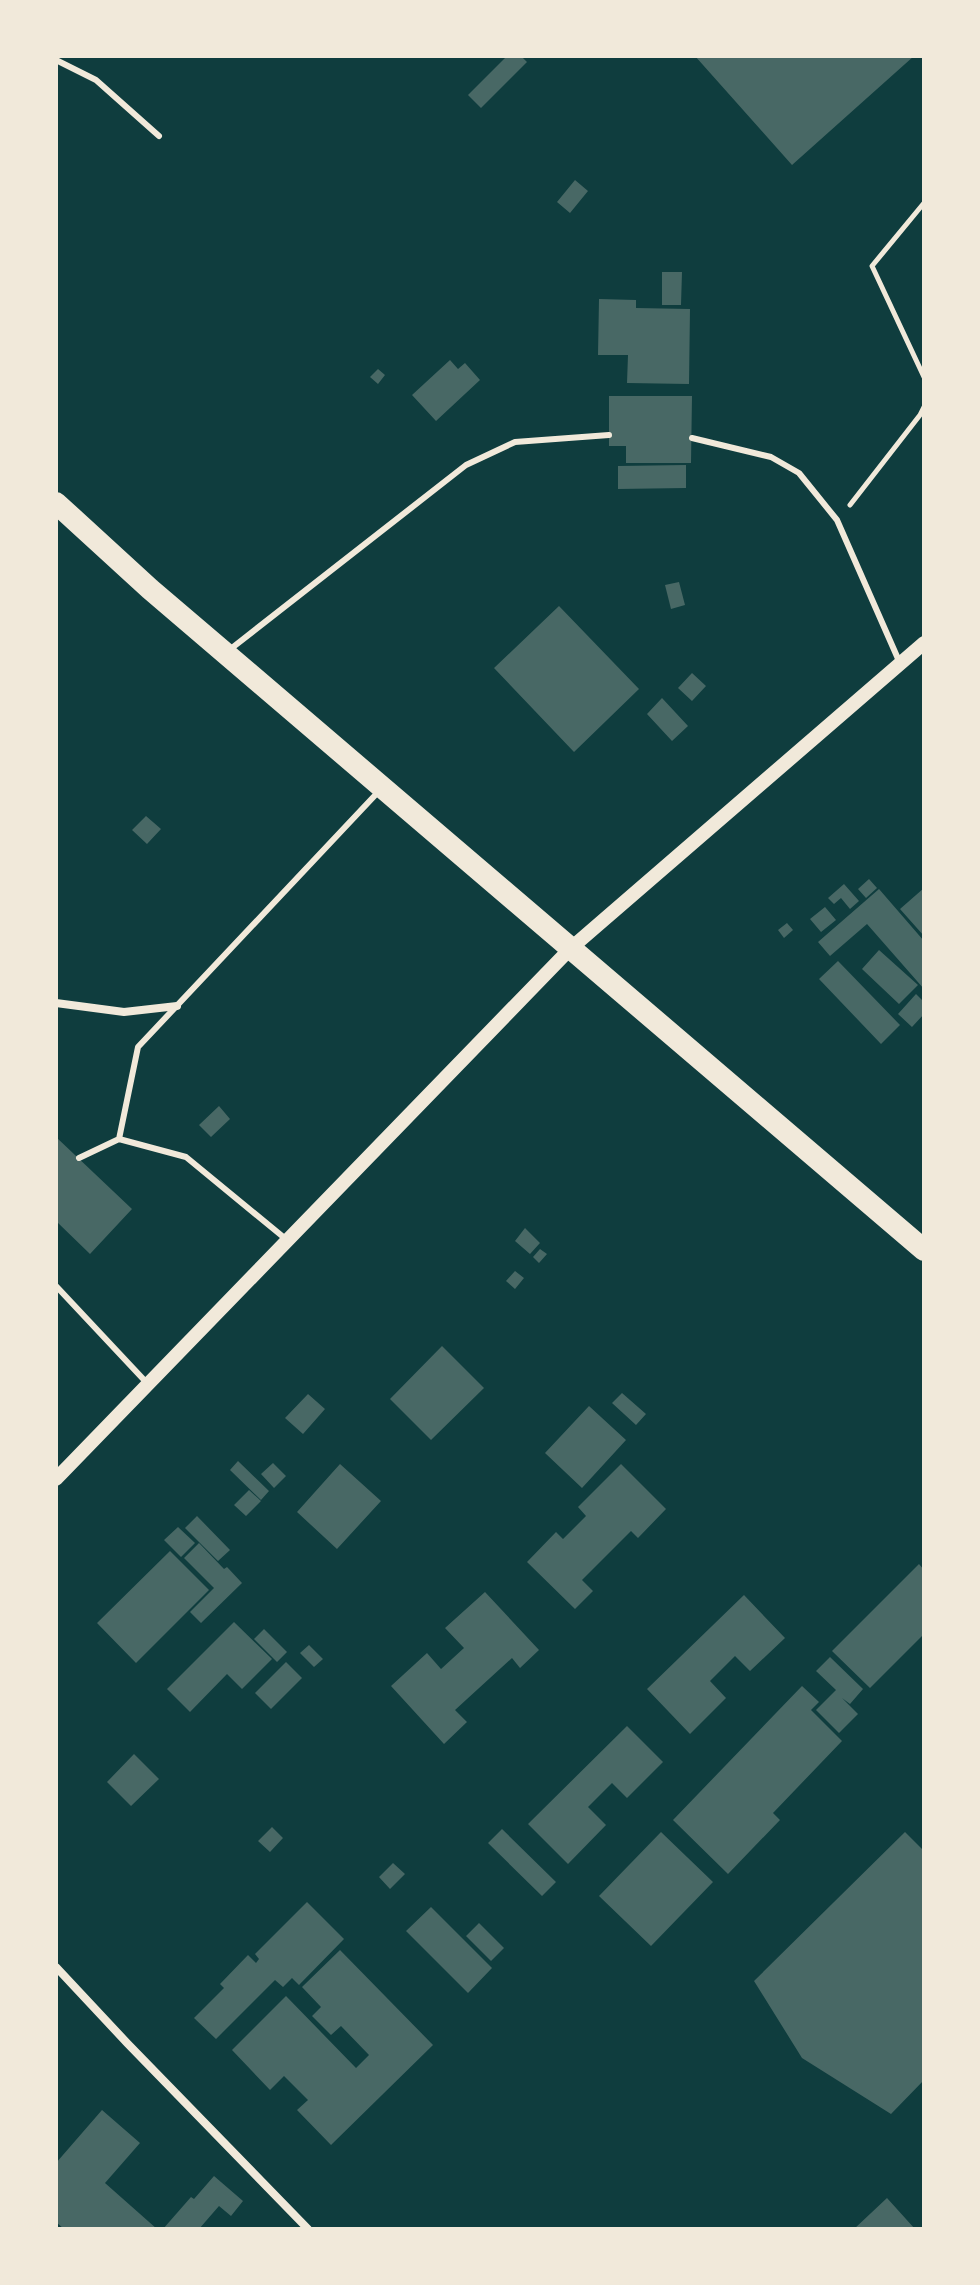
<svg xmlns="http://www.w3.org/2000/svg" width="980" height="2285" font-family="Figtree,sans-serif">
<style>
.building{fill:#486865}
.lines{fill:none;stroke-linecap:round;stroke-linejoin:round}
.path{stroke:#f1e9da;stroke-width:5}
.service{stroke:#f1e9da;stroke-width:6}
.minor{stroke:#f1e9da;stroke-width:8}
.tertiary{stroke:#f1e9da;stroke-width:14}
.trunk{stroke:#f1e9da;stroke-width:22}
</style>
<rect width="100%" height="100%" fill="#0f3d3e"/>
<path class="building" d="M 507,56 L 521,56 L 527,62 L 481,108 L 468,95 Z
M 695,56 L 914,56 L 792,165 Z
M 575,180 L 588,191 L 570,213 L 557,202 Z
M 662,272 L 682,272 L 681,305 L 662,305 Z
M 599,299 L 636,300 L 636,308 L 690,309 L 689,384 L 627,383 L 628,355 L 598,355 Z
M 450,360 L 458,369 L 465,363 L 480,380 L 436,421 L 412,395 Z
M 378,369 L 385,375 L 378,384 L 370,377 Z
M 609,396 L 692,396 L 691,463 L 626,463 L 626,446 L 609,446 Z
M 686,465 L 686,488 L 618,489 L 618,466 Z
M 679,582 L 685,605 L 671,609 L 665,585 Z
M 559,606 L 639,689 L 574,752 L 494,668 Z
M 692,673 L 706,686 L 692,701 L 678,688 Z
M 662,698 L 688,726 L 672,741 L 647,714 Z
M 146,816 L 161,829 L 147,844 L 132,830 Z
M 869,879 L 877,888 L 866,898 L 858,889 Z
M 844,884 L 859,901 L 850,909 L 841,898 L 834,904 L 828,898 Z
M 924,888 L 924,936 L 900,909 Z
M 879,889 L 924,941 L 924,989 L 867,924 L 830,956 L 818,942 Z
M 825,907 L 836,920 L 821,932 L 810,919 Z
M 787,923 L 793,930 L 784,938 L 778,930 Z
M 879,950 L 918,985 L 899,1004 L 862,969 Z
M 838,961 L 900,1025 L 881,1044 L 819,979 Z
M 916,994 L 924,1002 L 924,1014 L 912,1027 L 898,1014 Z
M 219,1106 L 230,1119 L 211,1137 L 199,1125 Z
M 56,1137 L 132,1209 L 90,1254 L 56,1221 Z
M 525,1228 L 540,1243 L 530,1254 L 515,1241 Z
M 540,1249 L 547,1254 L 539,1263 L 533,1257 Z
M 515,1271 L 524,1278 L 515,1289 L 506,1281 Z
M 442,1346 L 484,1388 L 431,1440 L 390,1399 Z
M 622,1393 L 646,1414 L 636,1425 L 612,1403 Z
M 308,1394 L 325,1409 L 303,1434 L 285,1418 Z
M 589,1406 L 626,1440 L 582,1488 L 545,1453 Z
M 238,1461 L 269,1491 L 261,1500 L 230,1470 Z
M 273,1463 L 286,1476 L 274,1488 L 261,1474 Z
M 340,1464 L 381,1501 L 337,1549 L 297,1512 Z
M 621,1464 L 666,1509 L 638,1538 L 631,1531 L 582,1580 L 593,1591 L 575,1609 L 527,1562 L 556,1532 L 563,1539 L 586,1516 L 578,1507 Z
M 249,1490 L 261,1501 L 246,1516 L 234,1505 Z
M 197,1516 L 230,1550 L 218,1561 L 185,1528 Z
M 178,1527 L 195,1543 L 181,1557 L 164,1540 Z
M 199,1543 L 224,1569 L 227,1567 L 242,1583 L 201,1623 L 190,1612 L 214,1588 L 184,1558 Z
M 170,1551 L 209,1590 L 136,1663 L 97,1623 Z
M 919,1564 L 924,1570 L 924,1634 L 870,1688 L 832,1651 Z
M 485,1592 L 539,1650 L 520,1668 L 512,1658 L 455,1710 L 467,1722 L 444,1744 L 391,1686 L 427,1653 L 441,1669 L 464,1648 L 445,1628 Z
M 744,1595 L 785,1638 L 750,1671 L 735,1656 L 710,1681 L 726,1698 L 690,1734 L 647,1689 Z
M 234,1622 L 272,1659 L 242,1689 L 227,1674 L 190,1712 L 167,1689 Z
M 264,1629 L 287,1652 L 277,1662 L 254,1639 Z
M 309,1645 L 323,1659 L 314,1667 L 300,1653 Z
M 830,1657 L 863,1689 L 850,1704 L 842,1698 L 858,1714 L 839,1733 L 816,1710 L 836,1690 L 816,1671 Z
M 286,1662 L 302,1678 L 271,1709 L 255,1693 Z
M 802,1686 L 819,1702 L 811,1710 L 842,1741 L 773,1813 L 780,1820 L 728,1874 L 673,1820 Z
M 627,1726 L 663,1762 L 627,1798 L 612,1783 L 588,1807 L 606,1825 L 568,1864 L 528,1824 Z
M 134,1754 L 159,1779 L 131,1806 L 107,1782 Z
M 272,1827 L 283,1838 L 270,1852 L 258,1841 Z
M 502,1829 L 556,1882 L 542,1896 L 488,1843 Z
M 661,1832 L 713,1882 L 651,1946 L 599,1896 Z
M 905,1832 L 924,1851 L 924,2080 L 891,2114 L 802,2058 L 754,1981 Z
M 393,1863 L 405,1874 L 390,1889 L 379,1877 Z
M 307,1902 L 344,1939 L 299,1985 L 292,1978 L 283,1987 L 275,1980 L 216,2039 L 194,2018 L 224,1988 L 220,1984 L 248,1955 L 256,1963 L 259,1959 L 255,1954 Z
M 431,1907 L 492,1968 L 468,1993 L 406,1931 Z
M 479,1923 L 504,1948 L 491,1961 L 466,1936 Z
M 340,1950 L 433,2045 L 331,2145 L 297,2110 L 308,2100 L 284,2076 L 270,2090 L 232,2050 L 286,1996 L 356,2068 L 369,2055 L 341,2026 L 331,2035 L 312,2016 L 321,2007 L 302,1987 Z
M 102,2110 L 140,2143 L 105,2183 L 157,2229 L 64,2229 L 56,2222 L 56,2163 Z
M 214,2176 L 243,2201 L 231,2216 L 219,2206 L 199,2229 L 163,2229 L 191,2197 L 194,2199 Z
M 887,2198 L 915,2229 L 854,2229 Z"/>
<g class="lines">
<path class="path" d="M 924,203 L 872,266 L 924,377
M 850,505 L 920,415 L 924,407"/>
<path class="service" d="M 56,60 L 96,80 L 159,136
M 692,438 L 771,457 L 799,473 L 837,520 L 899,661
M 228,651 L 466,465 L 515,442 L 609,435
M 119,1139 L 138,1047 L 380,790
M 79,1158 L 119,1139 L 186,1157 L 287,1240
M 56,1286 L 146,1382"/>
<path class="minor" d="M 56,1003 L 124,1012 L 177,1006
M 56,1967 L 128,2044 L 308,2229"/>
<path class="tertiary" d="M 56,1479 L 570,949 L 924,643"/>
<path class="trunk" d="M 56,503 L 150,589 L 924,1250"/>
</g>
<rect width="980" height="2285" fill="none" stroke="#f1e9da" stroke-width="116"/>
</svg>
